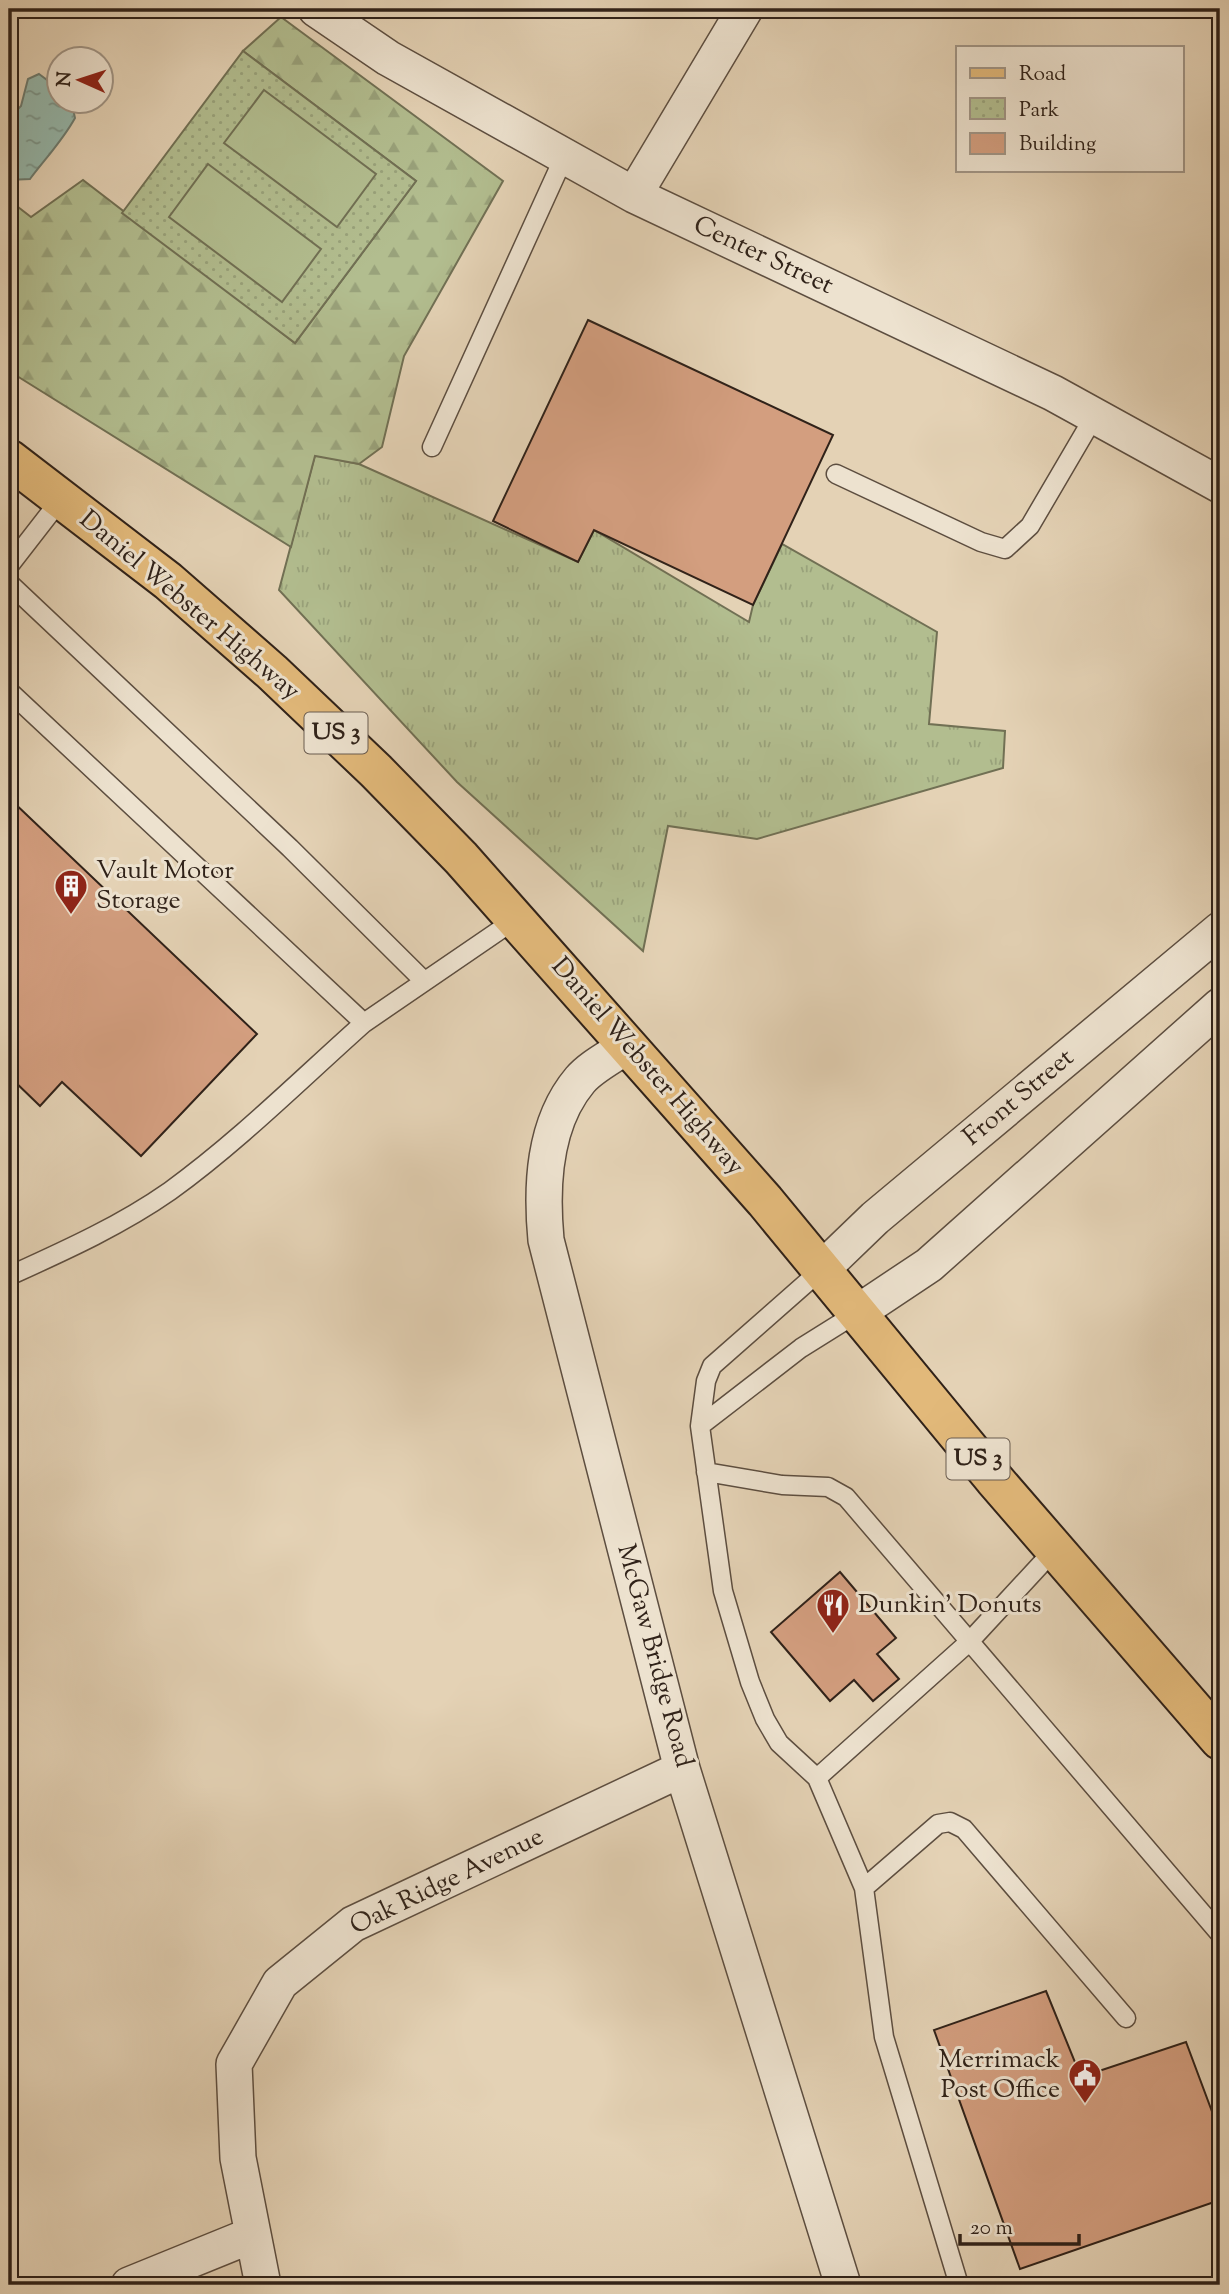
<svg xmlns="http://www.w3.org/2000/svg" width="1229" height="2294" font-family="'Sorts Mill Goudy',serif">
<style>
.grass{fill:url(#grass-tufts);stroke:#717054;stroke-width:2}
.forest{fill:url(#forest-firs);stroke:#717054;stroke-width:2}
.park{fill:url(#park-dots);stroke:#717054;stroke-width:2}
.garden{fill:#b2bd8f;stroke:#717054;stroke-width:2}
.water{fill:url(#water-ripples);stroke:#6d7c71;stroke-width:2}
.building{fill:#d39e7f;stroke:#302219;stroke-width:2}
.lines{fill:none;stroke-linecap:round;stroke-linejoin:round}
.lane-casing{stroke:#5d4e40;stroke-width:21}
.street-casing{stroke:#5d4e40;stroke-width:38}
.primary-casing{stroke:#302219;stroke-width:42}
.lane{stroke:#ede2cf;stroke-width:18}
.street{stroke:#ede2cf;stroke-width:35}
.primary{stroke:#e2b97a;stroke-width:38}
.labels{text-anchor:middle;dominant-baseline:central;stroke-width:6;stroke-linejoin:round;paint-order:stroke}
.shield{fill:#ede2cf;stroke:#695c50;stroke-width:2}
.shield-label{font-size:24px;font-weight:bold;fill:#302219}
.street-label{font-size:26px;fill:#302219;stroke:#ede2cf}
.poi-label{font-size:26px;fill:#302219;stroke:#ede2cf;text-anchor:start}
</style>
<defs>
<pattern id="grass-tufts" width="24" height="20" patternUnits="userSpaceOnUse" patternTransform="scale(1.75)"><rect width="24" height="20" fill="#b2bd8f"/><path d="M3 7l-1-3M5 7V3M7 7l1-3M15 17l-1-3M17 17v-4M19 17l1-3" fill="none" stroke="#99a27b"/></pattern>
<pattern id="forest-firs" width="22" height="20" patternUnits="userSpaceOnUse" patternTransform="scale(1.75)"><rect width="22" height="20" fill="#b2bd8f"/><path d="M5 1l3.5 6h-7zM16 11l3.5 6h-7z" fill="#99a27b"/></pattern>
<pattern id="park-dots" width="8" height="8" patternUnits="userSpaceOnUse" patternTransform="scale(1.75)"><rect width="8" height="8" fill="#b2bd8f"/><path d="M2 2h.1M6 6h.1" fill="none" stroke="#99a27b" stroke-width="1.8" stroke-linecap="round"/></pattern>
<pattern id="water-ripples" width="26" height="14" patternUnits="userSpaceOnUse" patternTransform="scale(1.75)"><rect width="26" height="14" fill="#95b8ac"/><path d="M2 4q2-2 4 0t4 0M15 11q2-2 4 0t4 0" fill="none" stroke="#7a958b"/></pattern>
</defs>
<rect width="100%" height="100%" fill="#e4d2b5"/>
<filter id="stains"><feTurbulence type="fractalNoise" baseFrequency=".00286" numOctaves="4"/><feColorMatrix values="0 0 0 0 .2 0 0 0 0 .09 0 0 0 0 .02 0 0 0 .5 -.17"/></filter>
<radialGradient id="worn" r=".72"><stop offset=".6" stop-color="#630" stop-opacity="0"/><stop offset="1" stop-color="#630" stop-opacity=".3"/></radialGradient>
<path class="grass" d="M 315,455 L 359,464 L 578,562 L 594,530 L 749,622 L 753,605 L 782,544 L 937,632 L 929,724 L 1005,731 L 1003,768 L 757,839 L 668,826 L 643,951 L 457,782 L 279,590 Z"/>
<path class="forest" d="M 281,17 L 503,181 L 404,356 L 382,447 L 359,464 L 315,456 L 291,547 L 9,371 L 9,200 L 31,217 L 83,180 L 295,343 L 416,181 L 243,51 Z"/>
<path class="park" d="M 243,51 L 416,181 L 295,343 L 122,213 Z"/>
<path class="garden" d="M 264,90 L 376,174 L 337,227 L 224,143 Z
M 208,164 L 321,249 L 282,302 L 169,217 Z"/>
<path class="water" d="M 39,74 L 51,83 L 60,102 L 72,104 L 75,118 C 63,140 45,159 30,179 L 9,180 L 9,118 L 21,106 L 28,79 Z"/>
<path class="building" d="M 588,320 L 833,435 L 753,605 L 594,530 L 578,562 L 493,521 Z
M 9,798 L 257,1034 L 141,1156 L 62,1082 L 40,1106 L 9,1076 Z
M 840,1572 L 896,1638 L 877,1654 L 899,1679 L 873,1701 L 854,1680 L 830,1701 L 771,1632 Z
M 1046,1991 L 1081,2077 L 1186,2042 L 1220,2133 L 1220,2200 L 1020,2269 L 934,2030 Z"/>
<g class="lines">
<defs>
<path id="lane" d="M 432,447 L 564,157
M 836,474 L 981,542 L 1005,549 L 1030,526 L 1095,415
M 9,566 L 61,499
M 9,583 L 290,848 L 423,980
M 9,691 L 364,1023 L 516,919
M 9,1276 C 64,1251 120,1226 170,1191 C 239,1141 300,1080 364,1023
M 700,1426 L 801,1348 L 857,1313
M 706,1472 L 782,1485 L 828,1487 L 846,1497 L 1220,1934
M 817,1778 L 779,1743 L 765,1719 L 750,1682 L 723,1591 L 700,1426 L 706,1381 L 712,1366 L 821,1270
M 864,1888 L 938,1824 L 950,1822 L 964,1829 L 1126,2018
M 959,2285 L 884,2037 L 864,1888 L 817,1778 L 969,1642 L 1055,1549"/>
<path id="street" d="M 316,9 L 388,58 L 634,195 L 1053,393 L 1220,485
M 634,195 L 745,9
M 628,1045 C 613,1056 592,1066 580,1080 C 543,1124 541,1187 546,1240 L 682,1769 L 843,2285
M 821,1270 L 875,1218 L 1220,930
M 857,1313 L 929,1265 L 1220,1006
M 129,2285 L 252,2235
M 263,2285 L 238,2158 L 234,2064 L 280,1983 L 353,1924 L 682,1769"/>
<path id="primary" d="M 9,459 L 168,581 L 272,672 L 376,771 L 461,858 L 765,1201 L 994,1479 L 1220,1740"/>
</defs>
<use href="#lane" class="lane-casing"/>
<use href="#street" class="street-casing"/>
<use href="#primary" class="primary-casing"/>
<use href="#lane" class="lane"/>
<use href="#street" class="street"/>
<use href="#primary" class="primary"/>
</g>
<defs>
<symbol id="building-pin" viewBox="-11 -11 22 30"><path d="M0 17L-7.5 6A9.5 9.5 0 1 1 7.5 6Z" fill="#8f2418" stroke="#ede2cf"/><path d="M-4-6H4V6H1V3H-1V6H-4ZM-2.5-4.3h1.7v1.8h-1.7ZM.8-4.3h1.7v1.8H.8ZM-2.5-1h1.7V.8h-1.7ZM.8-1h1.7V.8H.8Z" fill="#fff"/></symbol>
<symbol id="restaurant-pin" viewBox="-11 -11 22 30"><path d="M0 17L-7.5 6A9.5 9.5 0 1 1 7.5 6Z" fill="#8f2418" stroke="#ede2cf"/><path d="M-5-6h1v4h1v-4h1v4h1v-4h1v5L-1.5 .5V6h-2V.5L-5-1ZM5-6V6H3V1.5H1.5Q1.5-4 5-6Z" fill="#fff"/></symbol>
<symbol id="civic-pin" viewBox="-11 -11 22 30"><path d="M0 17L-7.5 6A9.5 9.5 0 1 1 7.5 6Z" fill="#8f2418" stroke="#ede2cf"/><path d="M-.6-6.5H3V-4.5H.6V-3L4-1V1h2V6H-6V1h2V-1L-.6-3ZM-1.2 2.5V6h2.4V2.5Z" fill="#fff"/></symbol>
</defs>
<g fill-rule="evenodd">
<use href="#building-pin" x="52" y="867" width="38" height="52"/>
<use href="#restaurant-pin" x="814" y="1586" width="38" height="52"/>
<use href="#civic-pin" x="1066" y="2056" width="38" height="52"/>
</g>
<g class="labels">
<g class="shield">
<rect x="304.5" y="712.5" width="63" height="41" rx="5"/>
<rect x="946.5" y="1438.5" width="63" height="41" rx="5"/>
</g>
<g class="shield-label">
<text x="336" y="733">US 3</text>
<text x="978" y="1459">US 3</text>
</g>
<g class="street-label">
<text transform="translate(763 256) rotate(25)">Center Street</text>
<text transform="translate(189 606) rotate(40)">Daniel Webster Highway</text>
<text transform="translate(647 1067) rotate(49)">Daniel Webster Highway</text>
<text transform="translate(1019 1098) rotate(-40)">Front Street</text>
<text transform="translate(654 1656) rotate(75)">McGaw Bridge Road</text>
<text transform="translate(447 1882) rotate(-26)">Oak Ridge Avenue</text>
</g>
<g class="poi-label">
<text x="96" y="871">Vault Motor<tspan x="96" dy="30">Storage</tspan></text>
<text x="858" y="1605">Dunkin' Donuts</text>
<text x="1060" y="2060" text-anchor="end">Merrimack<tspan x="1060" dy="30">Post Office</tspan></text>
</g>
</g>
<rect width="1229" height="2294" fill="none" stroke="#e4d2b5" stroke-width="35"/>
<rect x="10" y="10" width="1208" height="2273" fill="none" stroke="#302219" stroke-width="3.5"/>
<rect x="18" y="18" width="1194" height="2259" fill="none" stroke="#302219" stroke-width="2"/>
<rect x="956" y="46" width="228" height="126" fill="#ede2cf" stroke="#a19586" stroke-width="2"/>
<rect x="970" y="68" width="35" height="10" fill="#e2b97a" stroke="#a19586" stroke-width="2"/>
<text x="1019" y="80" font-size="21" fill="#302219">Road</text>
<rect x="970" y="98" width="35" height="21" fill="url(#park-dots)" stroke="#a19586" stroke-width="2"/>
<text x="1019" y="116" font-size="21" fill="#302219">Park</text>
<rect x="970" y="133" width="35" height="21" fill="#d39e7f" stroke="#a19586" stroke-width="2"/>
<text x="1019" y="150" font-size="21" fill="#302219">Building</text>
<g transform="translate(80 80) rotate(273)"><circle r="33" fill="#ede2cf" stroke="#a19586" stroke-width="2"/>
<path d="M0-5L12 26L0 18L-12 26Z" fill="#8f2418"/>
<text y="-10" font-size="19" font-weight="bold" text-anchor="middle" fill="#302219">N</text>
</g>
<path d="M960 2234v10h119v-10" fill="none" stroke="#302219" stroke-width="3.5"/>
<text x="970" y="2234" font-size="21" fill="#302219" stroke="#ede2cf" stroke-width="5" paint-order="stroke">20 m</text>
<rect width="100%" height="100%" filter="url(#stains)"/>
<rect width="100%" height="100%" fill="url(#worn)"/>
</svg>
